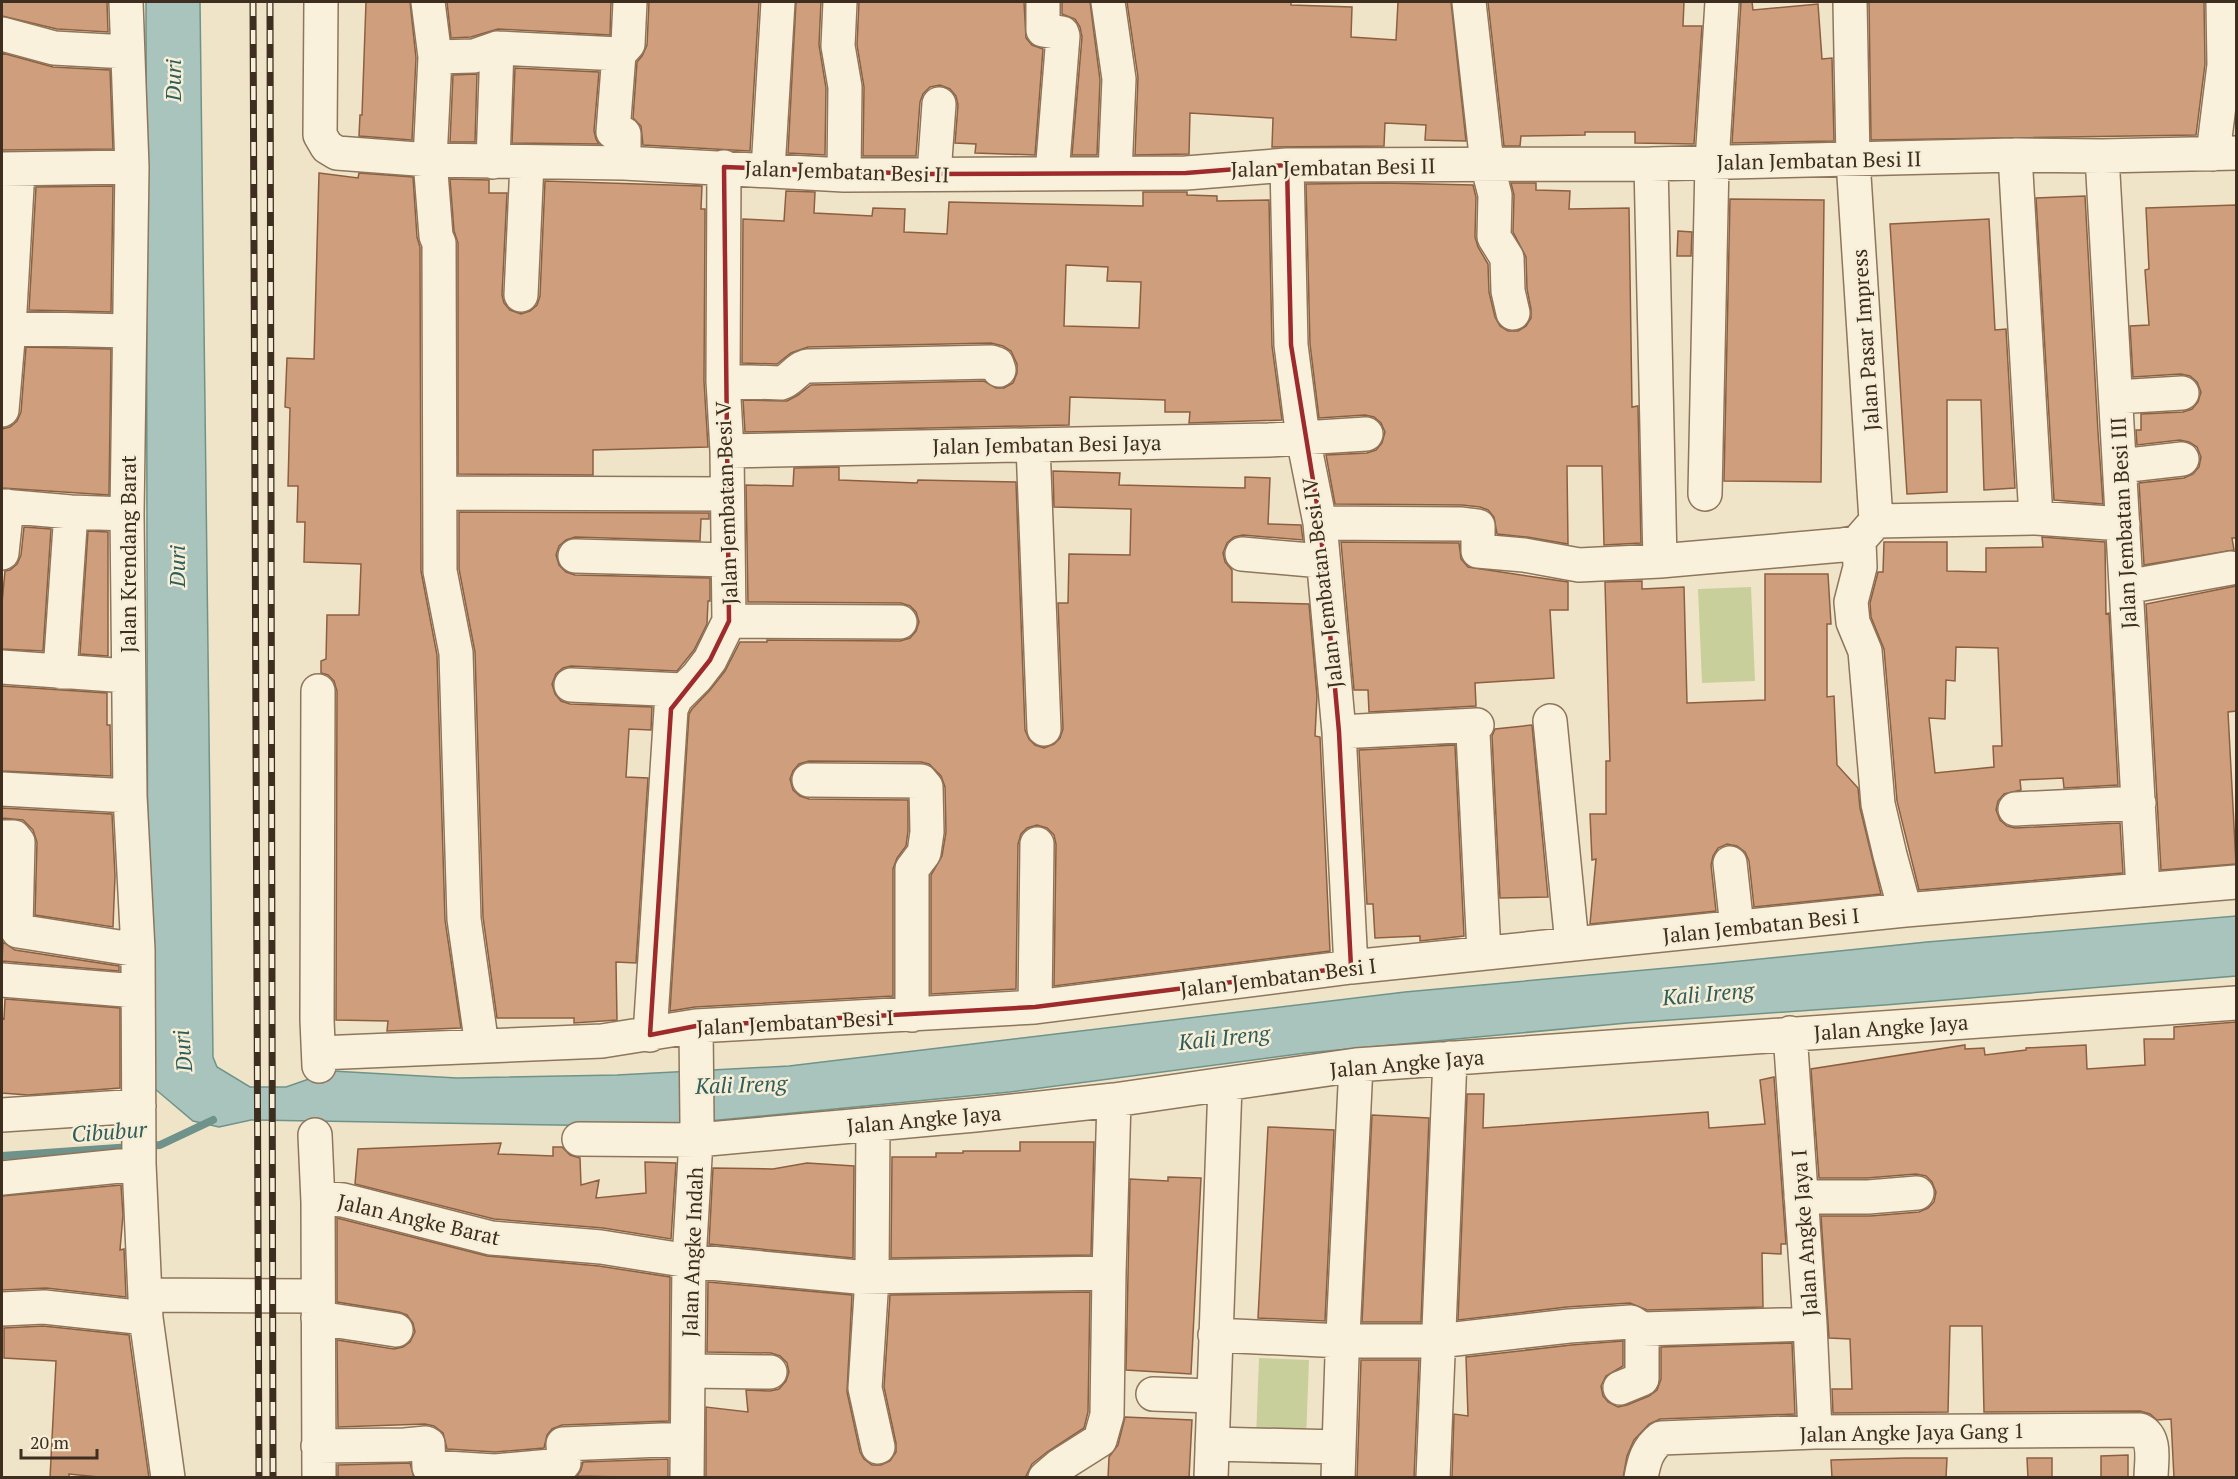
<svg xmlns="http://www.w3.org/2000/svg" width="2238" height="1479" font-family="'PT Serif',serif">
<style>
.green{fill:#c9cf9b}
.water{fill:#a9c4bc;stroke:#6f938a;stroke-width:1.5}
.lines{fill:none;stroke-linecap:round;stroke-linejoin:round}
.stream{stroke:#6f938a;stroke-width:8}
.building{fill:#cf9f7d;stroke:#8d5f41;stroke-width:1.5;fill-rule:evenodd}
.minor-casing{stroke:#8d765c;stroke-width:36}
.minor{stroke:#faf1dc;stroke-width:33}
.rail-casing{stroke:#3d2e20;stroke-width:7}
.rail{stroke:#f7eed8;stroke-width:4.5;stroke-dasharray:14;stroke-linecap:butt}
.marked{fill:none;stroke:#9e2a2b;stroke-width:4.5;stroke-linejoin:round}
.labels{text-anchor:middle;dominant-baseline:central;stroke-width:5;stroke-linejoin:round;paint-order:stroke}
.street-label{font-size:21px;fill:#3d2e20;stroke:#f7eed8}
.water-label{font-size:22px;font-style:italic;fill:#2f5d5a;stroke:#f7eed8}
</style>
<rect width="100%" height="100%" fill="#f0e4c8"/>
<path class="green" d="M 1751,587 L 1755,681 L 1702,683 L 1698,589 Z
M 1259,1358 L 1309,1360 L 1306,1440 L 1256,1438 Z"/>
<path class="water" d="M 146,2 L 200,2 L 213,1057 L 217,1067 L 250,1087 L 286,1087 L 332,1071 L 457,1078 L 617,1075 L 789,1066 L 1405,992 L 1711,964 L 1927,942 L 2236,916 L 2236,976 L 1885,1005 L 1627,1023 L 1306,1053 L 1010,1092 L 709,1121 L 621,1126 L 251,1120 L 219,1127 L 193,1121 L 148,1083 Z"/>
<g class="lines">
<path class="stream" d="M 147,1146 L 160,1145 L 213,1120
M 2,1156 L 132,1147"/>
</g>
<path class="building" d="M 2,2 L 107,2 L 108,32 L 57,29 L 2,16 Z
M 366,2 L 410,2 L 416,58 L 412,140 L 359,136 L 360,115 L 362,115 Z
M 447,2 L 611,2 L 610,35 L 498,29 L 471,37 L 451,38 Z
M 649,2 L 759,2 L 750,151 L 643,145 L 641,126 L 633,118 L 637,62 L 642,56 L 647,45 Z
M 796,2 L 821,2 L 819,45 L 826,88 L 825,155 L 788,153 Z
M 859,2 L 1024,2 L 1026,38 L 1032,45 L 1043,49 L 1035,155 L 975,153 L 976,144 L 955,143 L 958,105 L 956,96 L 950,89 L 940,85 L 930,87 L 923,94 L 920,102 L 916,156 L 863,156 L 864,87 L 857,45 Z
M 1062,2 L 1090,2 L 1100,80 L 1097,155 L 1072,155 L 1082,37 L 1080,27 L 1075,19 L 1062,14 Z
M 1127,2 L 1291,2 L 1291,5 L 1352,7 L 1351,37 L 1396,40 L 1398,2 L 1451,2 L 1466,141 L 1425,140 L 1426,125 L 1385,123 L 1384,146 L 1272,147 L 1273,118 L 1190,113 L 1189,154 L 1135,155 L 1138,77 Z
M 1488,2 L 1684,2 L 1683,26 L 1702,26 L 1694,144 L 1635,143 L 1635,132 L 1585,132 L 1585,135 L 1521,136 L 1520,146 L 1504,146 Z
M 1741,2 L 1752,2 L 1753,10 L 1818,4 L 1822,59 L 1832,58 L 1834,141 L 1732,143 Z
M 1869,2 L 2204,2 L 2205,64 L 2196,135 L 1871,140 Z
M 2,53 L 53,67 L 110,70 L 113,149 L 2,150 Z
M 515,68 L 599,72 L 594,131 L 596,139 L 599,144 L 512,143 Z
M 477,74 L 475,142 L 450,142 L 453,75 Z
M 319,173 L 358,178 L 359,173 L 413,177 L 417,237 L 420,247 L 421,571 L 437,655 L 445,920 L 461,1028 L 387,1031 L 388,1021 L 336,1020 L 337,691 L 334,681 L 328,675 L 321,673 L 321,661 L 326,659 L 327,615 L 359,615 L 361,564 L 304,562 L 305,522 L 297,522 L 298,486 L 288,486 L 290,408 L 285,407 L 287,358 L 314,359 Z
M 450,179 L 489,180 L 489,193 L 507,193 L 502,295 L 504,303 L 510,310 L 521,314 L 530,311 L 537,305 L 540,296 L 545,181 L 702,186 L 701,209 L 705,209 L 705,217 L 704,381 L 708,447 L 593,450 L 593,475 L 458,474 L 458,243 L 454,231 Z
M 1383,183 L 1473,185 L 1476,197 L 1475,237 L 1478,247 L 1488,264 L 1489,292 L 1495,317 L 1500,326 L 1508,331 L 1518,331 L 1526,326 L 1531,318 L 1531,309 L 1527,289 L 1526,257 L 1513,232 L 1514,195 L 1511,183 L 1536,183 L 1536,190 L 1570,191 L 1569,209 L 1629,208 L 1632,407 L 1638,406 L 1641,543 L 1604,545 L 1602,466 L 1567,466 L 1568,544 L 1527,537 L 1497,534 L 1494,517 L 1488,510 L 1480,507 L 1462,505 L 1335,504 L 1326,455 L 1367,453 L 1376,450 L 1382,443 L 1385,432 L 1381,423 L 1374,417 L 1365,415 L 1319,418 L 1310,344 L 1306,184 Z
M 113,186 L 111,312 L 29,310 L 36,187 Z
M 786,191 L 815,192 L 814,213 L 872,216 L 873,208 L 905,209 L 904,232 L 947,234 L 949,202 L 1143,206 L 1143,192 L 1187,192 L 1187,195 L 1217,196 L 1217,201 L 1269,200 L 1272,346 L 1282,420 L 1189,423 L 1190,412 L 1165,412 L 1165,400 L 1070,397 L 1069,425 L 745,432 L 743,400 L 787,401 L 798,395 L 811,385 L 984,381 L 996,388 L 1004,388 L 1013,383 L 1017,373 L 1017,364 L 1011,351 L 1003,346 L 991,343 L 808,347 L 791,353 L 777,364 L 742,363 L 743,219 L 784,221 ZM 1066,265 L 1108,267 L 1107,281 L 1141,282 L 1139,328 L 1064,326 Z
M 2085,196 L 2098,432 L 2103,504 L 2054,500 L 2036,198 Z
M 1730,199 L 1824,200 L 1821,482 L 1724,481 Z
M 2236,205 L 2236,538 L 2232,538 L 2234,550 L 2144,565 L 2139,483 L 2184,478 L 2193,474 L 2199,467 L 2201,457 L 2197,447 L 2189,442 L 2180,440 L 2137,445 L 2136,430 L 2141,430 L 2141,414 L 2183,412 L 2192,409 L 2198,402 L 2201,392 L 2197,382 L 2190,376 L 2181,374 L 2133,377 L 2130,326 L 2149,325 L 2145,270 L 2149,269 L 2146,208 Z
M 1989,219 L 1995,330 L 2006,329 L 2015,488 L 1984,490 L 1981,400 L 1947,400 L 1947,492 L 1907,494 L 1890,224 Z
M 1678,231 L 1692,232 L 1691,256 L 1677,256 Z
M 26,347 L 111,349 L 109,495 L 2,488 L 2,429 L 10,427 L 17,421 L 21,412 Z
M 839,467 L 839,480 L 917,483 L 918,480 L 1016,482 L 1025,730 L 1029,739 L 1035,745 L 1044,748 L 1054,744 L 1060,738 L 1063,729 L 1058,603 L 1068,603 L 1069,554 L 1130,555 L 1131,509 L 1054,507 L 1053,471 L 1120,473 L 1119,485 L 1200,487 L 1245,488 L 1245,477 L 1270,478 L 1268,524 L 1301,525 L 1303,540 L 1243,535 L 1234,537 L 1227,543 L 1223,553 L 1225,562 L 1232,570 L 1232,602 L 1309,604 L 1317,696 L 1315,736 L 1320,737 L 1330,951 L 1054,986 L 1056,844 L 1054,835 L 1047,828 L 1037,825 L 1027,828 L 1021,834 L 1018,844 L 1016,989 L 931,994 L 931,875 L 942,856 L 946,832 L 945,787 L 941,776 L 929,764 L 921,762 L 809,761 L 799,764 L 793,771 L 790,779 L 793,790 L 800,796 L 809,799 L 908,800 L 908,831 L 906,846 L 897,858 L 893,869 L 893,996 L 695,1007 L 670,1011 L 689,714 L 692,709 L 710,690 L 725,671 L 740,642 L 767,642 L 767,640 L 900,641 L 910,638 L 916,631 L 919,622 L 916,612 L 910,606 L 901,603 L 748,602 L 746,485 L 793,486 L 794,468 Z
M 459,512 L 709,513 L 709,519 L 701,519 L 700,541 L 575,537 L 566,540 L 559,546 L 556,555 L 559,565 L 566,572 L 575,575 L 710,578 L 710,601 L 708,601 L 707,624 L 694,650 L 677,671 L 571,666 L 563,668 L 556,674 L 552,684 L 555,694 L 561,701 L 570,704 L 652,707 L 651,730 L 629,729 L 626,777 L 648,778 L 636,963 L 616,962 L 617,1020 L 574,1023 L 574,1018 L 497,1018 L 483,917 L 475,652 L 459,569 Z
M 24,527 L 51,529 L 43,651 L 2,649 L 2,603 L 5,571 L 10,570 L 17,564 L 21,555 Z
M 88,531 L 108,532 L 108,656 L 80,654 Z
M 2042,537 L 2105,542 L 2106,614 L 2109,613 L 2118,785 L 2064,788 L 2063,778 L 2020,780 L 2021,790 L 2004,794 L 1998,801 L 1996,810 L 2000,820 L 2007,826 L 2015,828 L 2120,823 L 2123,873 L 1919,890 L 1897,801 L 1884,649 L 1871,617 L 1870,603 L 1878,572 L 1883,572 L 1884,542 L 1947,542 L 1947,571 L 1986,572 L 1986,548 L 2043,547 ZM 1956,647 L 1998,648 L 2002,746 L 1993,746 L 1994,767 L 1935,773 L 1929,718 L 1945,719 L 1946,680 L 1955,681 Z
M 1341,542 L 1459,543 L 1461,559 L 1468,567 L 1568,582 L 1568,610 L 1550,610 L 1554,678 L 1475,683 L 1476,706 L 1369,712 L 1368,690 L 1354,690 Z
M 1765,574 L 1828,574 L 1831,624 L 1827,624 L 1827,697 L 1834,696 L 1837,765 L 1858,788 L 1860,808 L 1881,894 L 1754,907 L 1749,861 L 1745,852 L 1737,846 L 1727,844 L 1718,848 L 1713,856 L 1711,865 L 1716,911 L 1590,924 L 1596,859 L 1592,860 L 1590,814 L 1606,814 L 1606,761 L 1610,761 L 1605,582 L 1642,581 L 1642,589 L 1684,587 L 1687,703 L 1765,700 Z
M 2236,586 L 2236,711 L 2228,712 L 2236,864 L 2161,870 L 2146,604 Z
M 2,686 L 107,693 L 107,725 L 110,725 L 111,776 L 2,771 Z
M 1532,725 L 1548,897 L 1500,898 L 1492,736 L 1495,729 Z
M 1455,745 L 1464,936 L 1420,941 L 1420,936 L 1375,938 L 1373,904 L 1367,904 L 1359,750 Z
M 2,808 L 112,814 L 115,876 L 113,927 L 35,915 L 37,842 L 33,830 L 23,820 L 2,818 Z
M 3,942 L 15,950 L 119,966 L 119,971 L 2,961 Z
M 5,999 L 120,1008 L 120,1088 L 28,1095 L 2,1093 L 2,1018 L 4,1019 Z
M 2236,1022 L 2236,1478 L 2174,1478 L 2171,1419 L 2157,1420 L 2150,1414 L 2140,1411 L 1984,1412 L 1982,1326 L 1950,1326 L 1948,1412 L 1833,1413 L 1832,1389 L 1852,1389 L 1850,1339 L 1829,1338 L 1821,1216 L 1870,1216 L 1919,1212 L 1928,1208 L 1934,1202 L 1936,1192 L 1932,1182 L 1926,1176 L 1916,1174 L 1867,1178 L 1819,1178 L 1811,1069 L 1965,1045 L 1965,1049 L 1984,1048 L 1985,1055 L 2026,1050 L 2026,1048 L 2086,1045 L 2087,1069 L 2145,1065 L 2144,1039 L 2174,1039 L 2174,1027 Z
M 1774,1077 L 1786,1244 L 1781,1244 L 1781,1254 L 1762,1253 L 1763,1307 L 1647,1310 L 1630,1303 L 1567,1307 L 1458,1320 L 1467,1094 L 1484,1094 L 1483,1128 L 1708,1112 L 1709,1128 L 1765,1124 L 1760,1080 Z
M 1372,1115 L 1429,1118 L 1421,1322 L 1362,1322 Z
M 1268,1127 L 1334,1130 L 1325,1321 L 1258,1318 Z
M 1020,1142 L 1094,1142 L 1091,1255 L 891,1258 L 892,1157 L 936,1157 L 936,1153 L 963,1153 L 963,1151 L 1020,1151 Z
M 501,1143 L 498,1154 L 553,1156 L 553,1147 L 562,1147 L 570,1155 L 580,1158 L 581,1185 L 599,1180 L 596,1198 L 646,1193 L 645,1162 L 676,1163 L 671,1239 L 603,1228 L 494,1219 L 355,1184 L 358,1149 Z
M 807,1163 L 854,1166 L 853,1258 L 709,1244 L 713,1168 L 773,1169 Z
M 1168,1177 L 1201,1178 L 1191,1374 L 1126,1370 L 1130,1179 L 1168,1181 Z
M 121,1185 L 123,1215 L 120,1250 L 124,1249 L 126,1297 L 46,1288 L 2,1290 L 2,1196 Z
M 337,1218 L 487,1256 L 599,1266 L 670,1277 L 669,1421 L 562,1425 L 552,1429 L 547,1435 L 544,1448 L 495,1452 L 447,1449 L 443,1433 L 434,1426 L 425,1424 L 338,1427 L 337,1340 L 394,1349 L 403,1347 L 410,1342 L 415,1332 L 413,1323 L 407,1315 L 399,1312 L 337,1302 Z
M 708,1282 L 852,1295 L 847,1392 L 860,1452 L 864,1459 L 872,1465 L 881,1465 L 890,1461 L 896,1452 L 896,1443 L 884,1387 L 890,1295 L 1090,1292 L 1088,1412 L 1084,1428 L 1047,1452 L 1032,1464 L 1025,1478 L 706,1478 L 706,1407 L 748,1412 L 746,1390 L 770,1391 L 779,1389 L 786,1381 L 789,1372 L 787,1363 L 780,1356 L 771,1353 L 707,1352 Z
M 43,1326 L 129,1335 L 149,1478 L 109,1478 L 69,1474 L 69,1478 L 50,1478 L 56,1361 L 4,1358 L 4,1328 Z
M 1623,1341 L 1623,1366 L 1606,1376 L 1601,1386 L 1603,1396 L 1608,1402 L 1618,1407 L 1627,1405 L 1649,1396 L 1657,1390 L 1661,1379 L 1661,1347 L 1792,1343 L 1795,1414 L 1660,1419 L 1649,1424 L 1634,1440 L 1627,1456 L 1623,1478 L 1452,1478 L 1454,1414 L 1468,1416 L 1466,1357 L 1571,1345 Z
M 1361,1360 L 1419,1360 L 1414,1478 L 1357,1478 Z
M 1125,1417 L 1192,1420 L 1189,1478 L 1108,1478 L 1109,1457 L 1118,1445 Z
M 2128,1455 L 2128,1478 L 2101,1478 L 2101,1456 Z
M 1905,1458 L 1947,1458 L 1946,1478 L 1832,1478 L 1831,1460 Z
M 2027,1458 L 2052,1458 L 2052,1478 L 2028,1478 Z
M 668,1459 L 668,1478 L 577,1476 L 581,1470 L 583,1462 Z
M 410,1463 L 414,1478 L 338,1478 L 338,1465 Z"/>
<g class="lines">
<defs>
<path id="minor" d="M 126,2 L 132,167 L 127,514 L 130,796 L 138,950 L 139,1164 L 146,1318 L 168,1478
M 321,2 L 320,135 L 327,147 L 337,153 L 430,160 L 624,163 L 844,175 L 1186,173 L 1287,165 L 1651,164 L 2015,155 L 2102,156 L 2236,153
M 428,2 L 435,57 L 430,160 L 436,236 L 439,243 L 440,571 L 456,653 L 464,919 L 482,1046
M 840,2 L 838,46 L 845,87 L 844,175
M 1043,2 L 1043,30 L 1062,33 L 1063,36 L 1052,174
M 1108,2 L 1119,79 L 1115,173
M 1469,2 L 1487,164 L 1495,195 L 1494,237 L 1507,258 L 1508,291 L 1513,313
M 1850,2 L 1853,160 L 1876,521
M 2,34 L 54,48 L 127,52
M 435,57 L 474,56 L 497,48
M 2213,154 L 2224,65 L 2223,2
M 2015,155 L 2036,518
M 2102,156 L 2143,890
M 493,162 L 497,48 L 619,54
M 624,163 L 624,134 L 613,132 L 619,54 L 628,44 L 630,2
M 1651,164 L 1660,561
M 1287,165 L 1291,345 L 1303,438 L 1320,523 L 1339,732 L 1351,967
M 2,169 L 132,167
M 768,170 L 778,2
M 934,174 L 939,104
M 521,295 L 527,163
M 2,328 L 129,331
M 723,381 L 781,383 C 792,380 796,368 808,366 L 991,362 L 997,364 L 999,370
M 2116,397 L 2182,393
M 2,410 L 9,328 L 18,169
M 1033,445 L 1044,729
M 727,451 L 1269,440 L 1366,434
M 2120,466 L 2182,459
M 441,493 L 727,494
M 1705,494 L 1712,162 L 1722,2
M 2,506 L 71,512 L 127,514
M 1320,523 L 1462,524 L 1478,526 L 1478,551 L 1524,555 L 1579,565 L 1660,561 L 1842,545 L 1859,542 L 1860,567 L 1851,602 L 1853,622 L 1865,651 L 1878,804 L 1890,855 L 1905,910
M 1862,537 L 1876,521 L 2036,518 L 2123,524
M 2,553 L 7,506
M 1242,554 L 1322,561
M 575,556 L 728,560
M 2126,587 L 2231,568
M 729,621 L 900,622
M 2,667 L 128,676
M 60,672 L 71,512
M 571,685 L 683,690
M 318,691 L 317,1020 L 319,1066
M 1550,721 L 1572,944
M 1339,732 L 1477,725
M 1473,733 L 1484,953
M 809,780 L 921,781 L 926,787 L 927,832 L 924,853 L 912,869 L 912,1015
M 2,789 L 130,796
M 2015,809 L 2139,803
M 2,837 L 14,837 L 18,842 L 16,928 L 18,931 L 138,950
M 1730,863 L 1737,927
M 2,980 L 137,991
M 1035,1007 L 1037,844
M 1790,1033 L 1810,1324 L 1815,1432
M 650,1035 L 671,709 L 676,698 L 697,677 L 710,660 L 729,621 L 727,451 L 723,381 L 724,167
M 319,1053 L 602,1041 L 696,1026 L 1035,1007 L 1351,967 L 1905,910 L 2236,882
M 2,1115 L 139,1106
M 873,1124 L 872,1278 L 865,1388 L 878,1447
M 315,1135 L 318,1202 L 319,1478
M 579,1139 L 697,1140 L 975,1115 L 1114,1100 L 1356,1065 L 2236,1003
M 2,1178 L 139,1164
M 1801,1197 L 1868,1197 L 1917,1193
M 318,1202 L 320,1198 L 343,1200 L 491,1238 L 601,1247 L 689,1261 L 857,1277 L 1109,1273 L 1107,1415 L 1100,1440 L 1059,1466 L 1045,1478
M 1109,1273 L 1114,1100
M 147,1295 L 318,1296
M 2,1309 L 44,1307 L 146,1318
M 318,1318 L 396,1330
M 1215,1335 L 1342,1341 L 1438,1341 L 1569,1326 L 1631,1322 L 1642,1329 L 1810,1324
M 688,1371 L 770,1372
M 1620,1388 L 1642,1379 L 1642,1329
M 1153,1394 L 1213,1396
M 1212,1444 L 1339,1447
M 318,1446 L 405,1445 L 426,1443 L 428,1444 L 429,1467 L 495,1471 L 562,1465 L 564,1463 L 563,1444 L 687,1439
M 687,1478 L 689,1261 L 697,1123 L 696,1026
M 1211,1478 L 1225,1085
M 1338,1478 L 1342,1356 L 1356,1065
M 1433,1478 L 1450,1058
M 1641,1478 C 1644,1461 1647,1449 1661,1438 L 1815,1432 L 2140,1430 C 2157,1438 2151,1461 2151,1478"/>
</defs>
<use href="#minor" class="minor-casing"/>
<use href="#minor" class="minor"/>
<defs>
<path id="rail" d="M 253,2 L 259,1478
M 270,2 L 273,1478"/>
</defs>
<use href="#rail" class="rail-casing"/>
<use href="#rail" class="rail"/>
</g>
<path class="marked" d="M 1287,165 L 1291,345 L 1320,523 L 1339,732 L 1351,967 L 1035,1007 L 696,1026 L 650,1035 L 671,709 L 710,660 L 729,621 L 724,167 L 926,174 L 1186,173 Z"/>
<g class="labels">
<g class="street-label">
<text transform="translate(1819 160) rotate(-1)">Jalan Jembatan Besi II</text>
<text transform="translate(1333 167) rotate(-1)">Jalan Jembatan Besi II</text>
<text transform="translate(847 171) rotate(2)">Jalan Jembatan Besi II</text>
<text transform="translate(1865 340) rotate(-94)">Jalan Pasar Impress</text>
<text transform="translate(1047 444) rotate(-1)">Jalan Jembatan Besi Jaya</text>
<text transform="translate(726 503) rotate(-92)">Jalan Jembatan Besi V</text>
<text transform="translate(2123 523) rotate(-93)">Jalan Jembatan Besi III</text>
<text transform="translate(128 554) rotate(-90)">Jalan Krendang Barat</text>
<text transform="translate(1322 583) rotate(-97)">Jalan Jembatan Besi IV</text>
<text transform="translate(1761 925) rotate(-6)">Jalan Jembatan Besi I</text>
<text transform="translate(1278 977) rotate(-7)">Jalan Jembatan Besi I</text>
<text transform="translate(795 1022) rotate(-3)">Jalan Jembatan Besi I</text>
<text transform="translate(1891 1027) rotate(-4)">Jalan Angke Jaya</text>
<text transform="translate(1407 1063) rotate(-5)">Jalan Angke Jaya</text>
<text transform="translate(924 1119) rotate(-5)">Jalan Angke Jaya</text>
<text transform="translate(419 1219) rotate(13)">Jalan Angke Barat</text>
<text transform="translate(1804 1233) rotate(-94)">Jalan Angke Jaya I</text>
<text transform="translate(692 1252) rotate(-88)">Jalan Angke Indah</text>
<text transform="translate(1912 1432) rotate(-1)">Jalan Angke Jaya Gang 1</text>
</g>
<g class="water-label">
<text transform="translate(172 80) rotate(-90)">Duri</text>
<text transform="translate(176 566) rotate(-90)">Duri</text>
<text transform="translate(1708 993) rotate(-5)">Kali Ireng</text>
<text transform="translate(1224 1037) rotate(-6)">Kali Ireng</text>
<text transform="translate(182 1051) rotate(-95)">Duri</text>
<text transform="translate(741 1084) rotate(-2)">Kali Ireng</text>
<text transform="translate(109 1131) rotate(-4)">Cibubur</text>
</g>
</g>
<rect width="2238" height="1479" fill="none" stroke="#3d2e20" stroke-width="6"/>
<path d="M21 1449v9h76v-9" fill="none" stroke="#3d2e20" stroke-width="3"/>
<text x="30" y="1449" font-size="18" fill="#3d2e20" stroke="#f7eed8" stroke-width="4.5" paint-order="stroke">20 m</text>
</svg>
